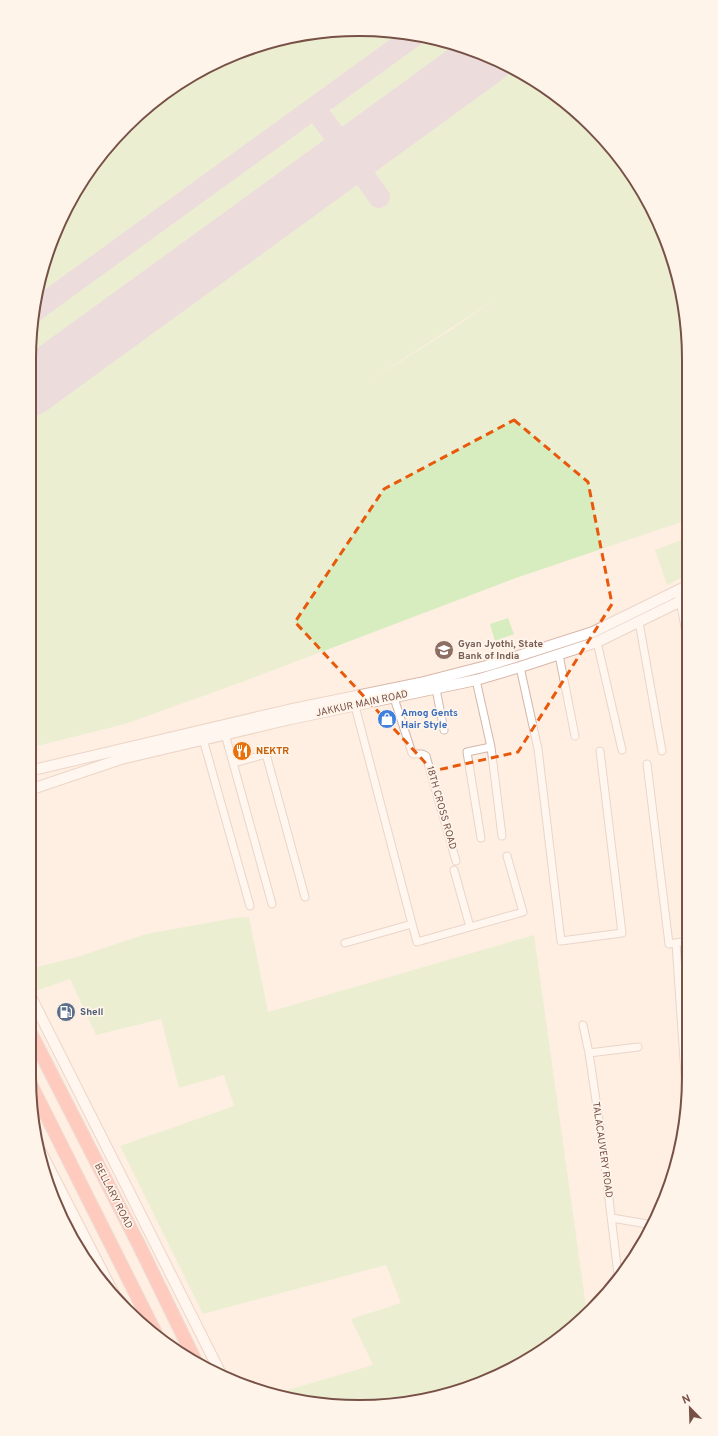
<svg xmlns="http://www.w3.org/2000/svg" width="718" height="1436" font-family="Overpass,sans-serif">
<style>
.green{fill:#d8edbf;fill-rule:evenodd}
.lines{fill:none;stroke-linecap:round;stroke-linejoin:round}
.taxiway{stroke:#d7c8d6;stroke-width:22}
.runway{stroke:#d7c8d6;stroke-width:56}
.street-casing{stroke:#d2b7aa;stroke-width:9}
.secondary-casing{stroke:#d9b7a9;stroke-width:12}
.highway-casing{stroke:#d9cecb;stroke-width:15}
.street{stroke:#fff;stroke-width:7}
.secondary{stroke:#fff;stroke-width:10}
.highway{stroke:#fea093;stroke-width:13}
.marked{fill:none;stroke:#e8590c;stroke-width:3;stroke-dasharray:8 5;stroke-linejoin:round}
.labels{text-anchor:middle;dominant-baseline:central;stroke-width:3.5;stroke-linejoin:round;paint-order:stroke}
.education-label{font-size:10px;font-weight:bold;fill:#785e54;stroke:#fff4ea;text-anchor:start}
.street-label{font-size:10px;fill:#785146;stroke:#fff4ea}
.shop-label{font-size:10px;font-weight:bold;fill:#366cbe;stroke:#fff4ea;text-anchor:start}
.food-label{font-size:10px;font-weight:bold;fill:#c56008;stroke:#fff4ea;text-anchor:start}
.service-label{font-size:10px;font-weight:bold;fill:#4e5e75;stroke:#fff4ea;text-anchor:start}
.rim{fill:none;stroke:#785146;stroke-width:2}
</style>
<rect width="100%" height="100%" fill="#feefe2"/>
<path class="green" d="M 380,30 L 401,33 L 36,298 L 40,274 L 63,213 L 97,158 L 141,111 L 194,73 L 253,47 L 316,32 Z
M 428,38 L 444,40 L 471,50 L 355,135 L 352,137 L 346,134 L 332,114 L 332,109 L 334,107 Z
M 501,62 L 560,97 L 621,158 L 664,233 L 686,316 L 687,520 L 513,579 L 242,682 L 125,724 L 29,748 L 30,403 L 346,175 L 351,175 L 353,177 L 372,203 L 387,193 L 369,166 L 368,159 ZM 497,298 L 452,329 L 362,386 Z
M 312,124 L 316,125 L 331,147 L 332,151 L 331,154 L 30,371 L 30,338 L 32,324 L 306,126 Z
M 687,538 L 687,575 L 667,585 L 655,550 Z
M 508,618 L 514,634 L 495,641 L 490,624 Z
M 249,917 L 268,1012 L 534,935 L 587,1314 L 505,1373 L 402,1404 L 294,1401 L 274,1394 L 373,1365 L 351,1319 L 401,1303 L 386,1265 L 203,1314 L 120,1146 L 234,1106 L 224,1075 L 179,1088 L 161,1019 L 96,1035 L 70,979 L 36,991 L 29,977 L 29,969 L 77,957 L 146,934 L 235,918 Z"/>
<g class="lines">
<path class="taxiway" d="M 317,111 L 346,151 L 350,153 L 355,152 L 354,159 L 357,166 L 379,197
M 34,311 L 415,35"/>
<path class="runway" d="M 30,388 L 487,56"/>
<defs>
<path id="street" d="M 679,598 L 680,601 L 687,637
M 639,622 L 662,751
M 597,642 L 622,750
M 559,655 L 575,736
M 520,667 L 538,749 L 561,941 L 622,933 L 600,751
M 476,680 L 491,747 L 502,836
M 436,689 L 444,730
M 394,698 L 412,753 L 414,754 L 422,754 L 426,756 L 456,861
M 225,734 L 272,904
M 203,739 L 250,906
M 234,763 L 266,754 L 305,897
M 647,764 L 669,944 L 688,941
M 481,838 L 467,752 L 491,747
M 454,870 L 470,927
M 412,924 L 417,942 L 523,912 L 507,856
M 345,943 L 412,924 L 355,706
M 676,943 L 687,1104
M 583,1025 L 589,1053 L 602,1141 L 618,1274
M 589,1053 L 638,1047
M 612,1218 L 653,1225"/>
<path id="secondary" d="M 29,771 L 288,710 L 420,683 L 490,665 L 593,632 L 687,586
M 29,790 L 121,759 L 291,719 L 476,680 L 520,667 L 597,642 L 687,598
M 29,993 L 222,1376
M 41,1152 L 114,1294"/>
<path id="highway" d="M 29,1030 L 139,1245 L 196,1362
M 30,1083 L 155,1332"/>
</defs>
<use href="#street" class="street-casing"/>
<use href="#secondary" class="secondary-casing"/>
<use href="#highway" class="highway-casing"/>
<use href="#street" class="street"/>
<use href="#secondary" class="secondary"/>
<use href="#highway" class="highway"/>
</g>
<path d="M0 0H718V1436H0ZM 514,420 L 588,482 L 612,604 L 518,752 L 433,771 L 295,622 L 384,489 Z" fill="#feefe2" fill-opacity=".55" fill-rule="evenodd"/>
<path class="marked" d="M 514,420 L 588,482 L 612,604 L 518,752 L 433,771 L 295,622 L 384,489 Z"/>
<defs>
<symbol id="university-disc" viewBox="-11 -11 22 22"><circle r="9.5" fill="#8d6e63" stroke="#fff4ea"/><path d="M0-5L7-2L0 1L-7-2ZM-4 1L0 2.5L4 1V4Q0 6-4 4Z" fill="#fff"/></symbol>
<symbol id="shop-disc" viewBox="-11 -11 22 22"><circle r="9.5" fill="#3f7fe0" stroke="#fff4ea"/><path d="M-5-2.5h2.3a2.7 3.5 0 0 1 5.4 0H5L5.5 6h-11ZM-1.5-2.5h3a1.5 2.3 0 0 0-3 0Z" fill="#fff"/></symbol>
<symbol id="restaurant-disc" viewBox="-11 -11 22 22"><circle r="9.5" fill="#e8710a" stroke="#fff4ea"/><path d="M-5-6h1v4h1v-4h1v4h1v-4h1v5L-1.5 .5V6h-2V.5L-5-1ZM5-6V6H3V1.5H1.5Q1.5-4 5-6Z" fill="#fff"/></symbol>
<symbol id="fuel-disc" viewBox="-11 -11 22 22"><circle r="9.5" fill="#5c6f8a" stroke="#fff4ea"/><path d="M-5.5-6h7V0h2V4h1.3V-2.5L3-4.5l.8-.8L6-3V5H2.5V1h-1V6h-7ZM-4.2-4.7v3.2H.2V-4.7Z" fill="#fff"/></symbol>
</defs>
<g fill-rule="evenodd">
<use href="#university-disc" x="433" y="639" width="22" height="22"/>
<use href="#shop-disc" x="376" y="708" width="22" height="22"/>
<use href="#restaurant-disc" x="231" y="740" width="22" height="22"/>
<use href="#fuel-disc" x="55" y="1001" width="22" height="22"/>
</g>
<g class="labels">
<g class="education-label">
<text x="458" y="644">Gyan Jyothi, State<tspan x="458" dy="12">Bank of India</tspan></text>
</g>
<g class="street-label">
<text transform="translate(362 704) rotate(-12)">JAKKUR MAIN ROAD</text>
<text transform="translate(441 808) rotate(74)">18TH CROSS ROAD</text>
<text transform="translate(602 1150) rotate(82)">TALACAUVERY ROAD</text>
<text transform="translate(113 1196) rotate(63)">BELLARY ROAD</text>
</g>
<g class="shop-label">
<text x="401" y="713">Amog Gents<tspan x="401" dy="12">Hair Style</tspan></text>
</g>
<g class="food-label">
<text x="256" y="751">NEKTR</text>
</g>
<g class="service-label">
<text x="80" y="1012">Shell</text>
</g>
</g>
<path d="M0 0H718V1436H0ZM359 36H359A323 323 0 0 1 682 359V1077A323 323 0 0 1 359 1400H359A323 323 0 0 1 36 1077V359A323 323 0 0 1 359 36Z" fill="#fff4ea" fill-rule="evenodd"/>
<path class="rim" d="M359 36H359A323 323 0 0 1 682 359V1077A323 323 0 0 1 359 1400H359A323 323 0 0 1 36 1077V359A323 323 0 0 1 359 36Z"/>
<g transform="translate(690 1408) rotate(337)" stroke="#fff4ea" stroke-width="3" paint-order="stroke">
<path d="M0-3L7 15L0 10L-7 15Z" fill="#785146"/>
<text y="-6" font-size="11" font-weight="bold" text-anchor="middle" fill="#785146">N</text>
</g>
</svg>
